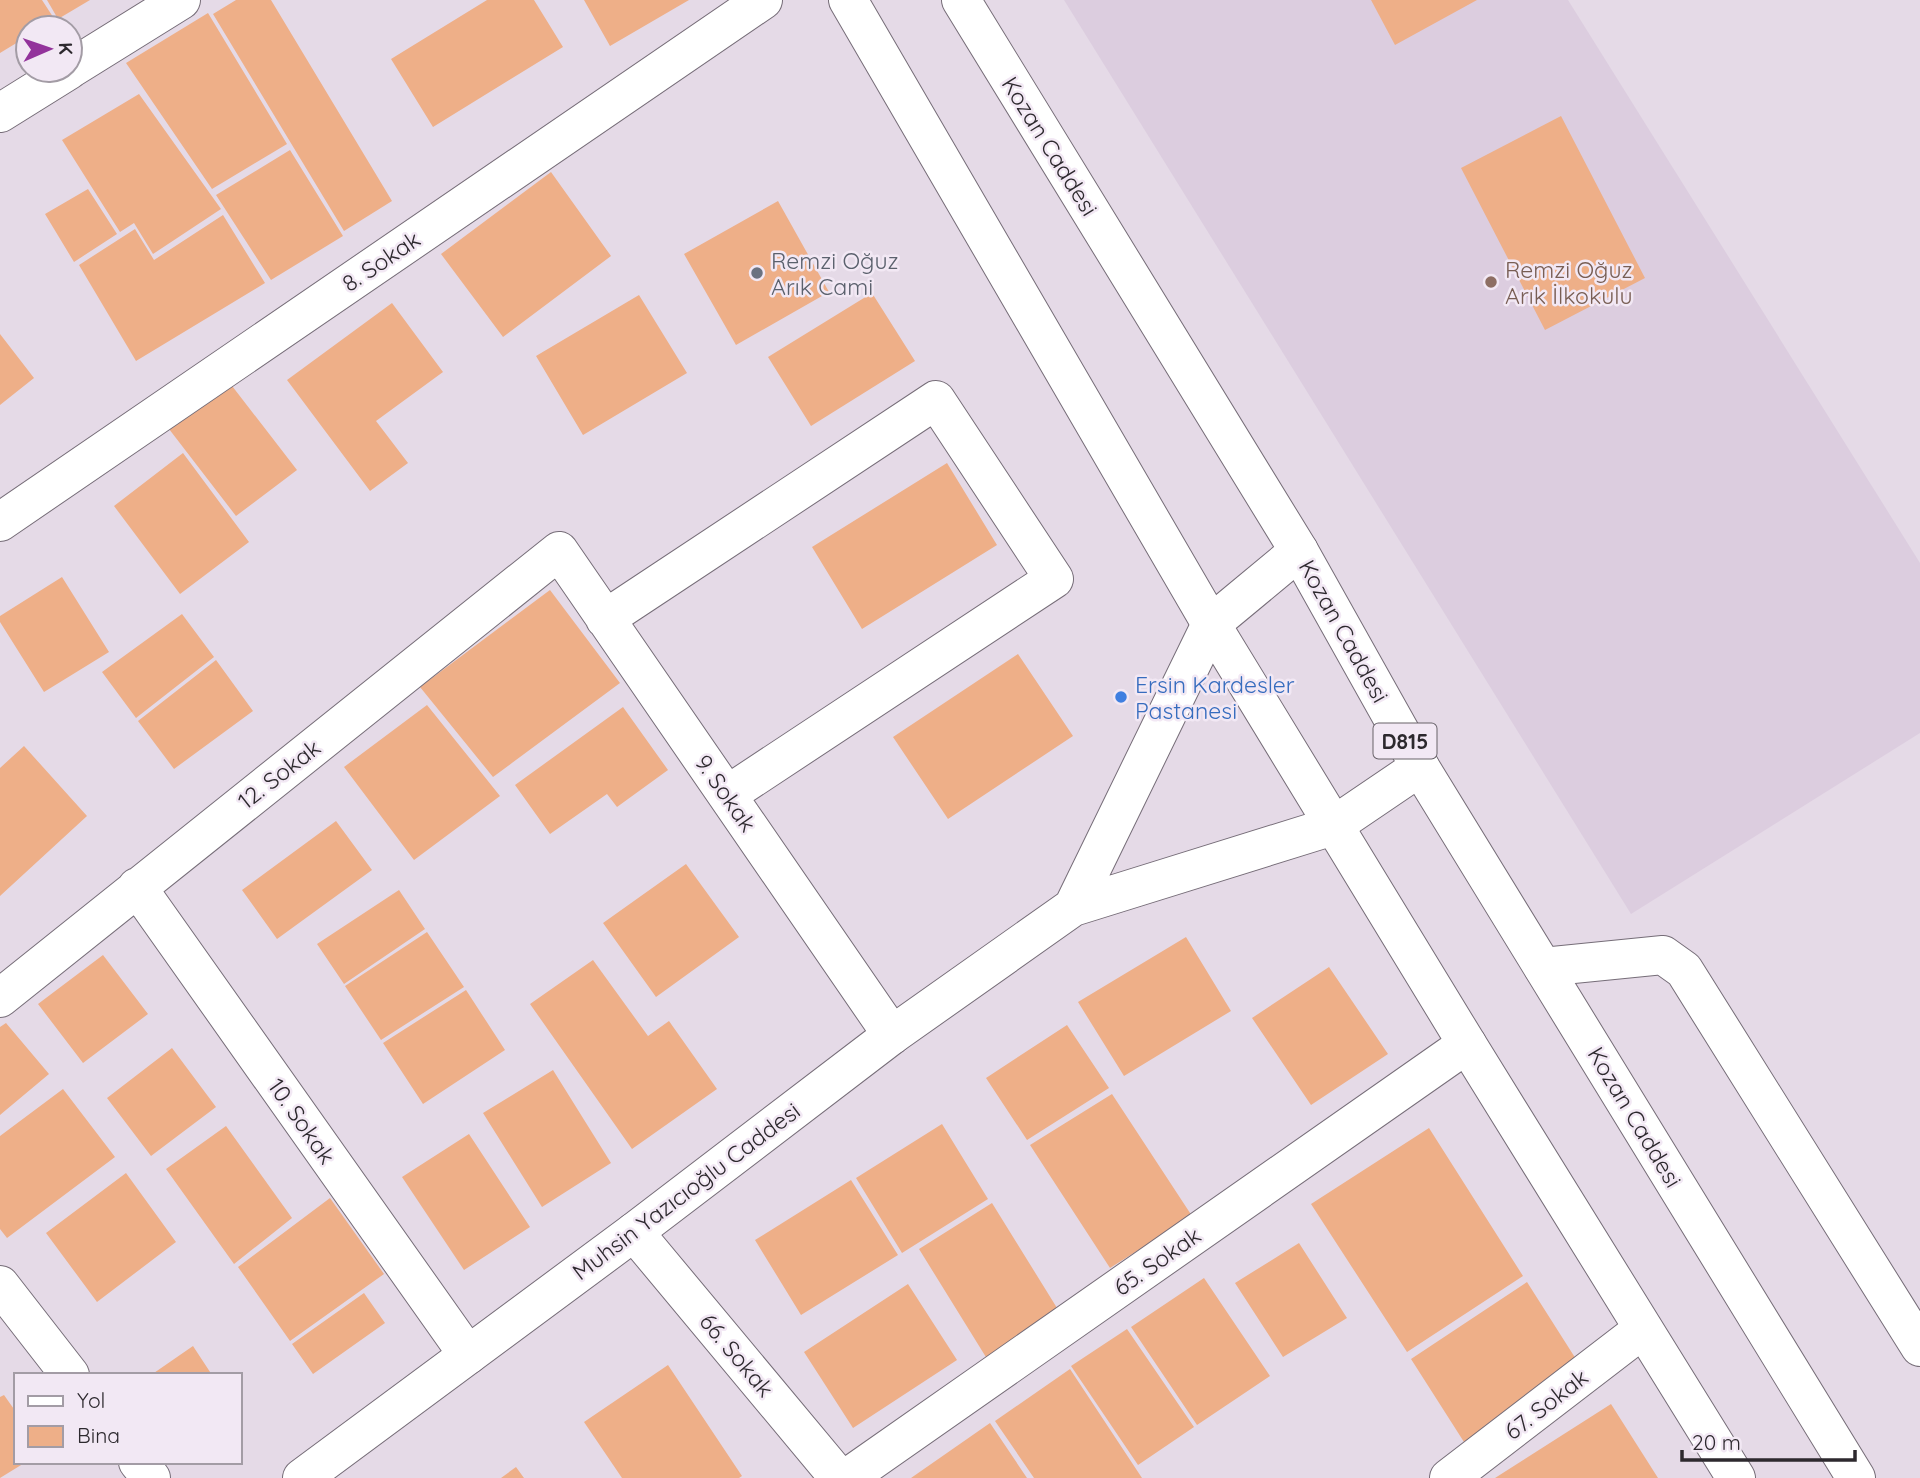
<svg xmlns="http://www.w3.org/2000/svg" width="1920" height="1478" font-family="Quicksand,sans-serif">
<style>
.built{fill:#dccddf}
.building{fill:#eeaf88}
.lines{fill:none;stroke-linecap:round;stroke-linejoin:round}
.minor-casing{stroke:#766d78;stroke-width:40}
.major-casing{stroke:#766d78;stroke-width:40}
.highway-casing{stroke:#766d78;stroke-width:40}
.minor{stroke:#fff;stroke-width:38}
.major{stroke:#fff;stroke-width:38}
.highway{stroke:#fff;stroke-width:38}
.worship-dot{fill:#6b7280;stroke:#f2e8f4;stroke-width:2.5}
.education-dot{fill:#8d6e63;stroke:#f2e8f4;stroke-width:2.5}
.shop-dot{fill:#3f7fe0;stroke:#f2e8f4;stroke-width:2.5}
.labels{text-anchor:middle;dominant-baseline:central;stroke-width:5;stroke-linejoin:round;paint-order:stroke}
.shield{fill:#f2e8f4;stroke:#686269;stroke-width:2}
.shield-label{font-size:21px;font-weight:bold;fill:#2d292e}
.street-label{font-size:23px;fill:#2d292e;stroke:#f2e8f4}
.worship-label{font-size:23px;fill:#5b616d;stroke:#f2e8f4;text-anchor:start}
.education-label{font-size:23px;fill:#785e54;stroke:#f2e8f4;text-anchor:start}
.shop-label{font-size:23px;fill:#366cbe;stroke:#f2e8f4;text-anchor:start}
</style>
<rect width="100%" height="100%" fill="#e5dae7"/>
<path class="built" d="M 1064,0 L 1568,0 L 1920,563 L 1920,733 L 1631,914 Z"/>
<path class="building" d="M 0,0 L 42,0 L 55,20 L 42,28 L 28,28 L 28,36 L 0,53 Z
M 47,0 L 90,0 L 58,19 Z
M 236,0 L 271,0 L 392,201 L 344,231 L 213,14 Z
M 487,0 L 534,0 L 563,47 L 433,127 L 391,59 Z
M 584,0 L 689,0 L 610,46 Z
M 1371,0 L 1477,0 L 1395,45 Z
M 208,13 L 287,144 L 212,189 L 126,63 Z
M 139,94 L 221,209 L 153,254 L 134,223 L 120,232 L 62,140 Z
M 1561,116 L 1645,278 L 1545,330 L 1461,168 Z
M 290,150 L 343,236 L 271,280 L 216,195 Z
M 551,172 L 611,256 L 503,337 L 441,254 Z
M 88,189 L 117,234 L 74,262 L 45,214 Z
M 778,201 L 829,292 L 736,345 L 684,254 Z
M 223,215 L 265,283 L 136,361 L 79,265 L 135,229 L 154,260 Z
M 872,293 L 915,361 L 811,426 L 768,357 Z
M 639,295 L 687,373 L 583,435 L 536,356 Z
M 392,303 L 443,372 L 376,421 L 408,463 L 370,491 L 287,380 Z
M 0,334 L 34,378 L 0,405 Z
M 229,382 L 297,470 L 236,516 L 169,429 Z
M 183,453 L 249,542 L 180,594 L 114,506 Z
M 947,463 L 997,545 L 862,629 L 812,547 Z
M 62,577 L 109,652 L 44,692 L 0,622 L 0,616 Z
M 550,590 L 620,683 L 493,777 L 420,687 Z
M 182,614 L 214,657 L 136,718 L 102,672 Z
M 1018,654 L 1073,736 L 948,819 L 893,737 Z
M 216,660 L 253,711 L 174,769 L 138,721 Z
M 427,705 L 500,796 L 414,860 L 344,767 Z
M 623,707 L 668,770 L 617,807 L 607,794 L 550,834 L 515,785 Z
M 24,746 L 87,816 L 0,896 L 0,768 Z
M 336,821 L 372,870 L 277,939 L 242,890 Z
M 686,864 L 739,937 L 656,997 L 603,923 Z
M 399,890 L 425,929 L 344,984 L 317,944 Z
M 427,932 L 464,987 L 381,1040 L 345,986 Z
M 1186,937 L 1231,1011 L 1124,1076 L 1078,1002 Z
M 103,955 L 148,1014 L 83,1063 L 38,1004 Z
M 593,960 L 648,1036 L 669,1021 L 717,1089 L 632,1149 L 530,1004 Z
M 1329,967 L 1388,1054 L 1311,1105 L 1252,1018 Z
M 466,990 L 505,1050 L 423,1104 L 383,1043 Z
M 6,1023 L 49,1074 L 0,1115 L 0,1027 Z
M 1067,1025 L 1109,1088 L 1027,1140 L 986,1078 Z
M 172,1048 L 216,1107 L 151,1156 L 107,1098 Z
M 553,1070 L 611,1163 L 542,1207 L 483,1113 Z
M 63,1089 L 115,1157 L 7,1238 L 0,1229 L 0,1136 Z
M 1112,1094 L 1192,1216 L 1110,1268 L 1030,1145 Z
M 942,1124 L 988,1199 L 902,1253 L 856,1178 Z
M 226,1126 L 292,1218 L 234,1264 L 166,1169 Z
M 1429,1128 L 1523,1276 L 1407,1352 L 1311,1204 Z
M 469,1134 L 530,1227 L 464,1270 L 402,1177 Z
M 126,1173 L 176,1242 L 97,1302 L 46,1233 Z
M 851,1180 L 898,1255 L 801,1315 L 755,1240 Z
M 330,1198 L 384,1274 L 290,1341 L 238,1267 Z
M 992,1203 L 1062,1316 L 989,1362 L 919,1249 Z
M 1299,1243 L 1347,1318 L 1283,1357 L 1235,1283 Z
M 1204,1278 L 1270,1376 L 1197,1425 L 1131,1327 Z
M 1527,1282 L 1581,1367 L 1464,1442 L 1411,1359 Z
M 908,1284 L 957,1360 L 853,1428 L 804,1352 Z
M 364,1293 L 385,1323 L 313,1374 L 292,1344 Z
M 1127,1329 L 1194,1427 L 1138,1465 L 1071,1366 Z
M 193,1346 L 212,1375 L 151,1375 Z
M 668,1365 L 742,1476 L 739,1478 L 622,1478 L 584,1422 Z
M 1070,1369 L 1142,1478 L 1034,1478 L 995,1421 Z
M 4,1395 L 16,1412 L 16,1462 L 26,1462 L 0,1478 L 0,1397 Z
M 1611,1404 L 1658,1478 L 1495,1478 Z
M 990,1423 L 1027,1478 L 911,1478 Z
M 516,1467 L 524,1478 L 501,1478 Z"/>
<g class="lines">
<defs>
<path id="minor" d="M 70,69 L 181,0
M 0,113 L 69,70
M 0,522 L 763,0
M 605,619 L 936,400 L 1054,579 L 727,795
M 137,887 L 468,1355
M 1543,967 L 1663,955 L 1684,970 L 1920,1347
M 0,998 L 559,551 L 892,1035
M 634,1232 L 839,1478
M 0,1285 L 70,1375
M 138,1462 L 151,1478
M 847,1478 L 1467,1044
M 1449,1478 L 1643,1329"/>
<path id="major" d="M 1073,907 L 1211,624 L 1299,551
M 302,1478 L 634,1232 L 892,1035 L 1073,907 L 1333,826 L 1420,767"/>
<path id="highway" d="M 848,0 L 1211,624 L 1467,1044 L 1736,1478
M 961,0 L 1299,551 L 1420,767 L 1856,1478"/>
</defs>
<use href="#minor" class="minor-casing"/>
<use href="#major" class="major-casing"/>
<use href="#highway" class="highway-casing"/>
<use href="#minor" class="minor"/>
<use href="#major" class="major"/>
<use href="#highway" class="highway"/>
</g>
<circle class="worship-dot" cx="757" cy="273" r="7"/>
<circle class="education-dot" cx="1491" cy="282" r="7"/>
<circle class="shop-dot" cx="1121" cy="697" r="7"/>
<g class="labels">
<rect class="shield" x="1373.5" y="723.5" width="63" height="35" rx="5"/>
<g class="shield-label">
<text x="1405" y="741">D815</text>
</g>
<g class="street-label">
<text transform="translate(1050 146) rotate(58)">Kozan Caddesi</text>
<text transform="translate(381 261) rotate(-34)">8. Sokak</text>
<text transform="translate(1344 631) rotate(61)">Kozan Caddesi</text>
<text transform="translate(279 774) rotate(-38)">12. Sokak</text>
<text transform="translate(726 793) rotate(55)">9. Sokak</text>
<text transform="translate(1635 1117) rotate(59)">Kozan Caddesi</text>
<text transform="translate(302 1121) rotate(55)">10. Sokak</text>
<text transform="translate(686 1191) rotate(-37)">Muhsin Yazıcıoğlu Caddesi</text>
<text transform="translate(1157 1261) rotate(-35)">65. Sokak</text>
<text transform="translate(737 1355) rotate(50)">66. Sokak</text>
<text transform="translate(1546 1404) rotate(-38)">67. Sokak</text>
</g>
<g class="worship-label">
<text x="771" y="260">Remzi Oğuz<tspan x="771" dy="26">Arık Cami</tspan></text>
</g>
<g class="education-label">
<text x="1505" y="269">Remzi Oğuz<tspan x="1505" dy="26">Arık İlkokulu</tspan></text>
</g>
<g class="shop-label">
<text x="1135" y="684">Ersin Kardesler<tspan x="1135" dy="26">Pastanesi</tspan></text>
</g>
</g>
<rect x="14" y="1373" width="228" height="91" fill="#f2e8f4" stroke="#a39ca5" stroke-width="2"/>
<rect x="28" y="1396" width="35" height="10" fill="#ffffff" stroke="#a39ca5" stroke-width="2"/>
<text x="77" y="1408" font-size="21" fill="#2d292e">Yol</text>
<rect x="28" y="1426" width="35" height="21" fill="#eeaf88" stroke="#a39ca5" stroke-width="2"/>
<text x="77" y="1443" font-size="21" fill="#2d292e">Bina</text>
<g transform="translate(49 49) rotate(88)"><circle r="33" fill="#f2e8f4" stroke="#a39ca5" stroke-width="2"/>
<path d="M0-5L12 26L0 18L-12 26Z" fill="#93339b"/>
<text y="-10" font-size="19" font-weight="bold" text-anchor="middle" fill="#2d292e">K</text>
</g>
<path d="M1682 1450v10h173v-10" fill="none" stroke="#2d292e" stroke-width="3.5"/>
<text x="1692" y="1450" font-size="21" fill="#2d292e" stroke="#f2e8f4" stroke-width="5" paint-order="stroke">20 m</text>
</svg>
